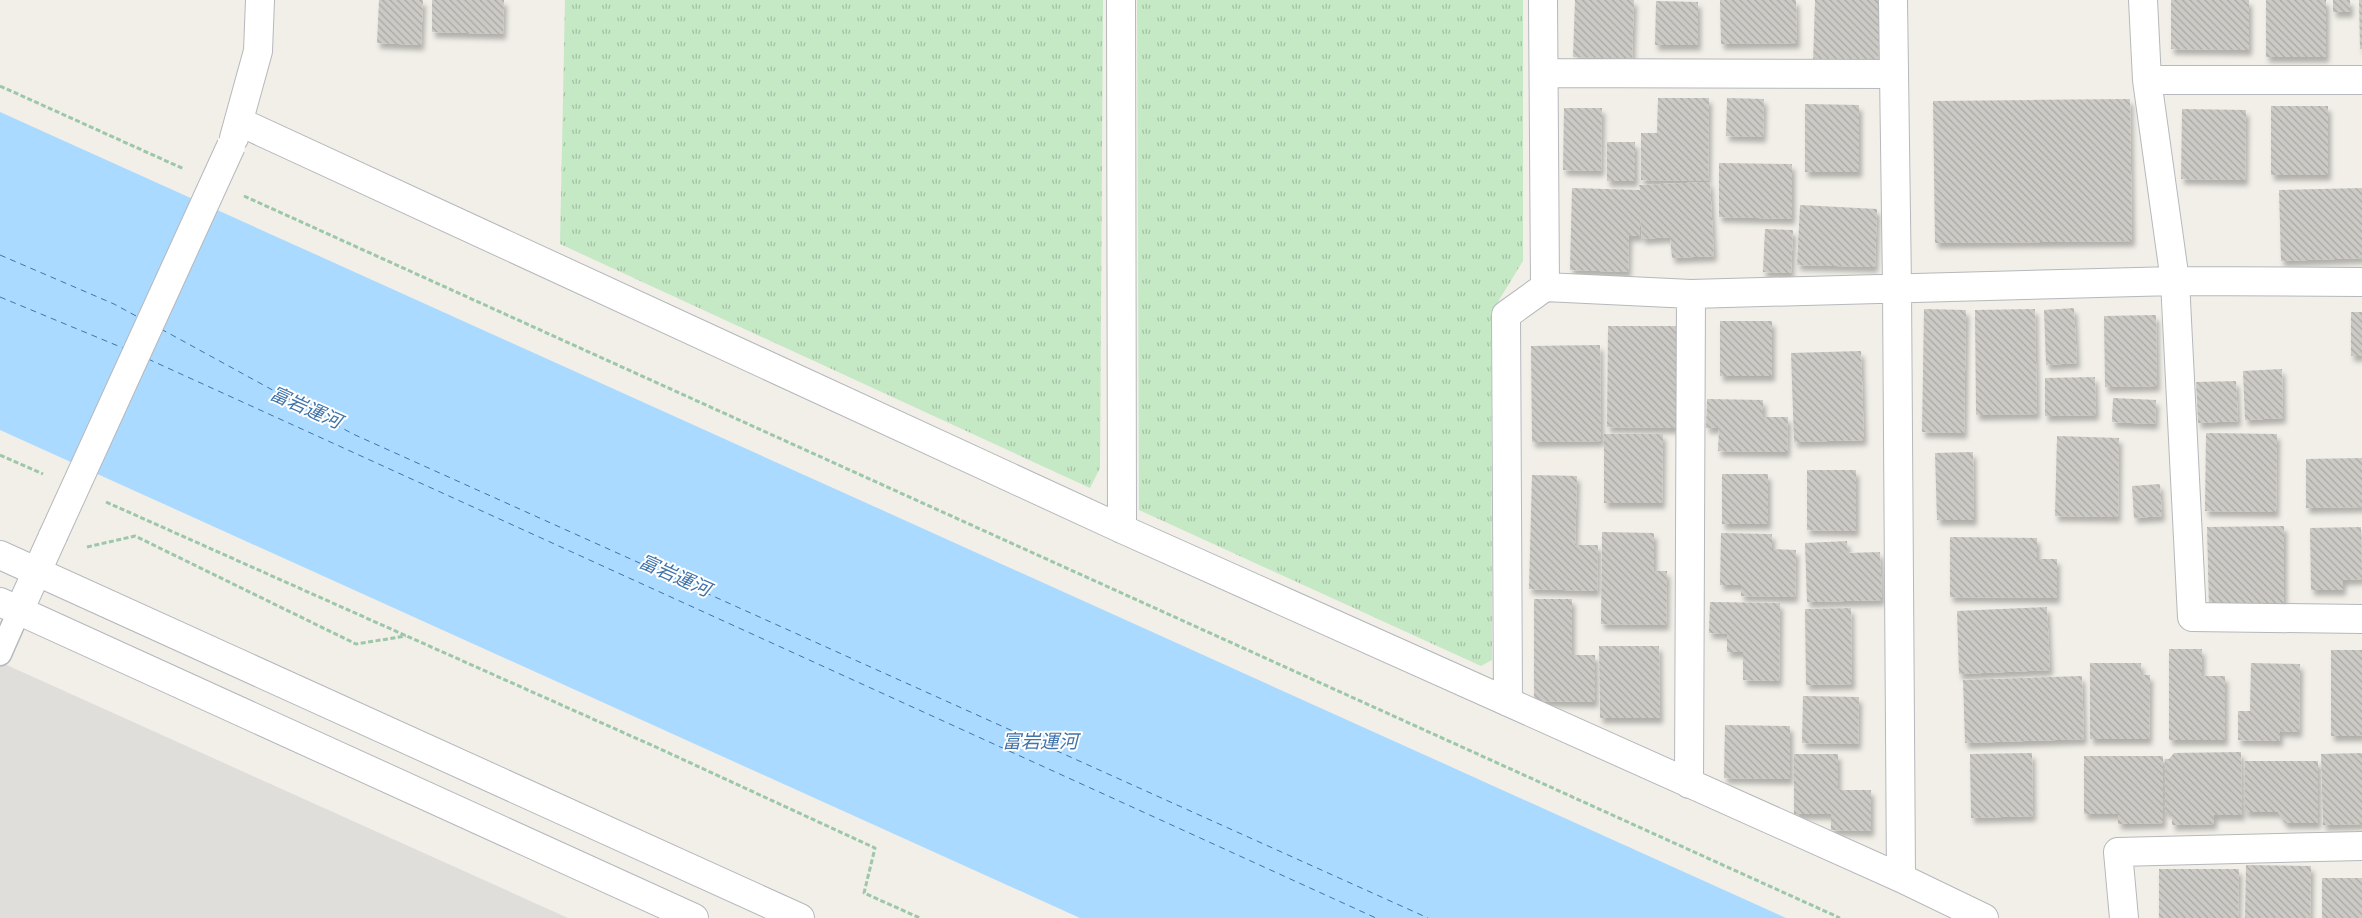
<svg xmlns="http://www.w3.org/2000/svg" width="2362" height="918" font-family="'PT Sans Narrow','Noto Sans JP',sans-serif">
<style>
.industrial{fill:#e0deda}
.park{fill:url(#park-tufts)}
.water{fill:#aadaff}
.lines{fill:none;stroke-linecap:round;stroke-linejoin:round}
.ferry{stroke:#4174aa;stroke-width:1;stroke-dasharray:6 5;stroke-linecap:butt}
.building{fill:url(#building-back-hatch);filter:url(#shadow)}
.service-casing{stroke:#b5b8bc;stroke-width:25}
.minor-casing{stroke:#b5b8bc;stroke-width:30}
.tertiary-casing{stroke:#b5b8bc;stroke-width:30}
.path{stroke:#9cc7a9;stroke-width:3;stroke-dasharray:5 2.5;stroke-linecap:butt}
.service{stroke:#fff;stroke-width:22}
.minor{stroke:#fff;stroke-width:28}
.tertiary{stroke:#fff;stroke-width:28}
.minor-bridge-casing{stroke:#b5b8bc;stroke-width:30;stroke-linecap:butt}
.minor-bridge{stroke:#fff;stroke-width:28}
.labels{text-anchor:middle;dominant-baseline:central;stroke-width:4;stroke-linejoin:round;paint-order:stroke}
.water-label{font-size:19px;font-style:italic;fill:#4174aa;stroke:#fff}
</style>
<defs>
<pattern id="park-tufts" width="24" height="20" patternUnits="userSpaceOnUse" patternTransform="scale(1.25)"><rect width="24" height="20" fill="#c5e8c5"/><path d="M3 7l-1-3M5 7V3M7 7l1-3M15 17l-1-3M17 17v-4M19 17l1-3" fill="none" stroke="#a3c0a4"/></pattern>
<pattern id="building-back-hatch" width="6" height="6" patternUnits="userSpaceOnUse" patternTransform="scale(1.25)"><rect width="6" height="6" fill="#cccac5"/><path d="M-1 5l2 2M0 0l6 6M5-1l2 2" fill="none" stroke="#a9a8a4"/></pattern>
<filter id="shadow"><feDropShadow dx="3" dy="5.5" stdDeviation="2.5" flood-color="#0004"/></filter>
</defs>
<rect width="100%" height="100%" fill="#f1efe8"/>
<path class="industrial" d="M 0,662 L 568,918 L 0,918 Z"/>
<path class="park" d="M 565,0 L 1103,0 L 1100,468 L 1090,488 L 560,244 Z
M 1137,0 L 1523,0 L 1523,261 L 1491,313 L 1492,660 L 1481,666 L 1139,510 Z"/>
<path class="water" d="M 0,112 L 1786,918 L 1080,918 L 0,430 Z"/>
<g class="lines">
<path class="ferry" d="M 0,255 L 114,304 L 138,317
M 0,297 L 123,348
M 161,329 L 353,434 L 1428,918
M 148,359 L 1376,918"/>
</g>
<path class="building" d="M 379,0 L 423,0 L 421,45 L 377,43 Z
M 432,0 L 504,0 L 503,34 L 432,32 Z
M 1575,0 L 1634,0 L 1632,59 L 1573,57 Z
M 1720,0 L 1796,0 L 1797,43 L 1721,44 Z
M 1815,0 L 1880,0 L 1878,66 L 1813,64 Z
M 2171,0 L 2249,0 L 2249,50 L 2171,49 Z
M 2266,0 L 2326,0 L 2326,57 L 2266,57 Z
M 2333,0 L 2350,0 L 2350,12 L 2333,12 Z
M 2359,0 L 2362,0 L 2362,49 L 2360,49 Z
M 1656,1 L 1698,2 L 1698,45 L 1655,45 Z
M 1658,98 L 1709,98 L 1708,181 L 1641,180 L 1641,133 L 1657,133 Z
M 1727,98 L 1764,99 L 1763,137 L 1726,136 Z
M 2130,99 L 2132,241 L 1935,243 L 1933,101 Z
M 1805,104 L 1859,105 L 1859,172 L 1805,172 Z
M 2271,106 L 2328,106 L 2328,175 L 2271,175 Z
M 1564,108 L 1602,108 L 1601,171 L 1563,170 Z
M 2182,109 L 2246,110 L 2245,180 L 2181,179 Z
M 1607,142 L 1635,142 L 1635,181 L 1607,181 Z
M 1719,163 L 1792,164 L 1792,219 L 1719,217 Z
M 1710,182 L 1714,256 L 1672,258 L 1670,237 L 1642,239 L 1640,214 L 1640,236 L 1629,236 L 1628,272 L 1570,270 L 1572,188 L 1640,190 L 1639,185 Z
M 2362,188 L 2362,258 L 2281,261 L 2279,190 Z
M 1800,205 L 1877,209 L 1875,267 L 1797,265 Z
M 1765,229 L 1793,230 L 1791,273 L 1763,272 Z
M 2074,308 L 2077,363 L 2046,365 L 2044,310 Z
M 1924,309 L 1966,310 L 1964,433 L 1922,432 Z
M 2035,309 L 2037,414 L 1976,415 L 1975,310 Z
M 2351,312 L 2362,312 L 2362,356 L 2351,356 Z
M 2156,315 L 2157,386 L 2105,387 L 2104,316 Z
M 1720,321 L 1772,321 L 1772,376 L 1720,376 Z
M 1608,326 L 1677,326 L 1677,428 L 1607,427 Z
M 1600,345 L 1601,441 L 1532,442 L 1531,346 Z
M 1861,351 L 1864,440 L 1794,442 L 1791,353 Z
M 2282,369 L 2283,418 L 2245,420 L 2243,371 Z
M 2095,377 L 2096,415 L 2045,416 L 2045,378 Z
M 2236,381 L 2238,421 L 2198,423 L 2196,382 Z
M 2113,398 L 2156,400 L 2155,424 L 2112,422 Z
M 1707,399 L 1763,400 L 1763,417 L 1788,417 L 1787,452 L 1718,451 L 1719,428 L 1706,428 Z
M 2206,433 L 2277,434 L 2276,512 L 2205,511 Z
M 1604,434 L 1663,434 L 1662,503 L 1604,503 Z
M 2057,436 L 2119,438 L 2118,517 L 2055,516 Z
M 1973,452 L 1974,520 L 1937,520 L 1935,453 Z
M 2362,458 L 2362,507 L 2306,508 L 2306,459 Z
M 1807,470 L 1856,470 L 1856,531 L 1807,530 Z
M 1722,474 L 1768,474 L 1768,524 L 1722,524 Z
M 1532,475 L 1577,476 L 1575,545 L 1598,545 L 1597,591 L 1529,589 Z
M 2160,484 L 2162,516 L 2134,518 L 2132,486 Z
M 2284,526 L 2284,607 L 2209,608 L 2207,527 Z
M 2361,527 L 2362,579 L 2343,580 L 2343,590 L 2311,590 L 2310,528 Z
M 1602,532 L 1654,533 L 1654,571 L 1667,571 L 1666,625 L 1601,624 Z
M 1721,533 L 1772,534 L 1772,549 L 1796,550 L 1795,597 L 1741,596 L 1741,585 L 1720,585 Z
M 1950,537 L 2037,538 L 2037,559 L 2057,559 L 2057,598 L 1950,597 Z
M 1847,541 L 1848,553 L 1880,552 L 1882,600 L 1807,602 L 1805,543 Z
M 1534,599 L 1572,599 L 1572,655 L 1595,655 L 1595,702 L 1534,701 Z
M 1710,602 L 1780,603 L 1779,681 L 1743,680 L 1743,652 L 1727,652 L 1727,634 L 1709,633 Z
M 2047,607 L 2050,670 L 1959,674 L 1957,611 Z
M 1851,608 L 1852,684 L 1806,685 L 1805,609 Z
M 1599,646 L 1659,646 L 1660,718 L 1600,718 Z
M 2169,649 L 2202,649 L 2202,676 L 2225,676 L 2225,740 L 2169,740 Z
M 2331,650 L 2362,650 L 2362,736 L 2331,736 Z
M 2090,663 L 2141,663 L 2141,675 L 2150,675 L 2149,739 L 2090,739 Z
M 2251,663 L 2300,664 L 2299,732 L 2280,731 L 2280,741 L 2238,740 L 2238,711 L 2250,711 Z
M 2082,676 L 2084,739 L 1965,743 L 1963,680 Z
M 1803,696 L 1859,697 L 1858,744 L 1802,743 Z
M 1725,725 L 1790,726 L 1790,779 L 1724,778 Z
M 2241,752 L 2242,815 L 2214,815 L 2214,824 L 2172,825 L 2172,812 L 2165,812 L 2165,759 L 2169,759 L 2174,753 Z
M 2032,753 L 2033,816 L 1971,818 L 1970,754 Z
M 2362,753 L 2362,824 L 2323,825 L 2321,754 Z
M 1794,754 L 1838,754 L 1838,790 L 1871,790 L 1871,831 L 1831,830 L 1831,814 L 1794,814 Z
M 2084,756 L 2163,756 L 2163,823 L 2118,824 L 2118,814 L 2084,814 Z
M 2245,761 L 2318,761 L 2318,823 L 2285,823 L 2278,812 L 2245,812 Z
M 2246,865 L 2311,866 L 2310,918 L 2245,918 Z
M 2159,869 L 2239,869 L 2238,918 L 2159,918 Z
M 2322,878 L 2362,878 L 2362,918 L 2322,918 Z"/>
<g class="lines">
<defs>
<path id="service" d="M 0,654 L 19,611"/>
<path id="minor" d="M 1121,0 L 1122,529
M 1543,0 L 1545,287
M 1893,0 L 1897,287 L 1901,878
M 2143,0 L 2147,80 L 2175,281 L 2192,617 L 2362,619
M 1544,73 L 1894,74
M 2147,80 L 2362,80
M 240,122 L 1122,529 L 1901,878 L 1984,918
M 234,138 L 258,51 L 260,0
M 19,611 L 53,536
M 1508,702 L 1506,315 L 1545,287 L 1691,294 L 2175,281 L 2362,282
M 1689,784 L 1691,294
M 2124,918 L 2118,852 L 2362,846"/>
<path id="tertiary" d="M 0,555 L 800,918
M 0,602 L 694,918"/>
</defs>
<use href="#service" class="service-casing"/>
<use href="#minor" class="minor-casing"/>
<use href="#tertiary" class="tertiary-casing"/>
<path class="path" d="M 0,86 L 184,169
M 244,196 L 1840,918
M 0,455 L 43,474
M 106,502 L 658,748 L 875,848 L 864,893 L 920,918
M 87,547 L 135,536 L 356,644 L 406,636"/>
<use href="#service" class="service"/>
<use href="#minor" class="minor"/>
<use href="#tertiary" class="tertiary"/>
<defs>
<path id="minor-bridge" d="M 53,536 L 231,146"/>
</defs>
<use href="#minor-bridge" class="minor-bridge-casing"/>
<use href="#minor-bridge" class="minor-bridge"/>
</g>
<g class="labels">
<g class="water-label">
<text transform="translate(306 407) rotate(24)">富岩運河</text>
<text transform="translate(675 575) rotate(24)">富岩運河</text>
<text x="1040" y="741">富岩運河</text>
</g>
</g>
</svg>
